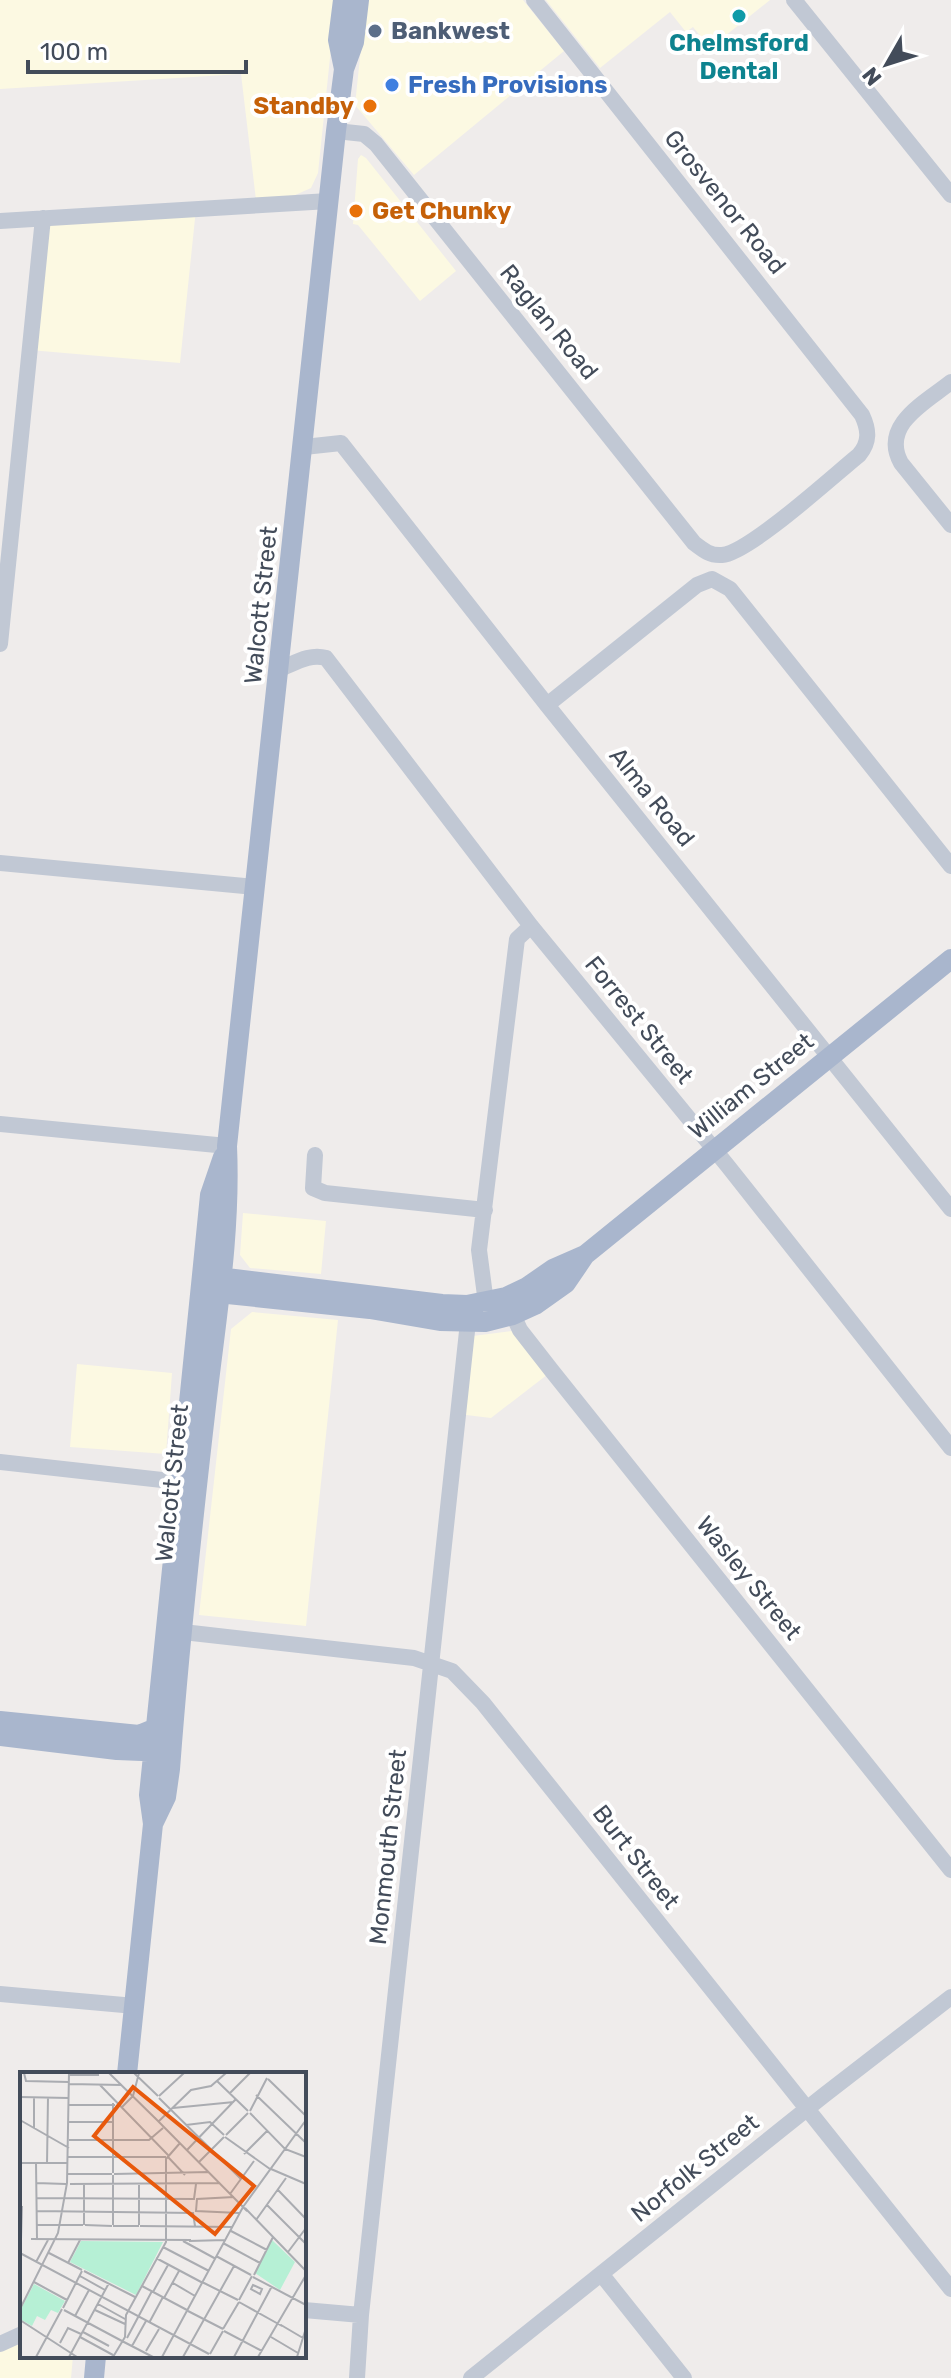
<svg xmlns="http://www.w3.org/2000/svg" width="951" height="2378" font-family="Rubik,sans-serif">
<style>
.commercial{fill:#fcf9e2}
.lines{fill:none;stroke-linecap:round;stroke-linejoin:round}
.minor{stroke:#c1c8d4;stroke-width:16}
.major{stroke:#a9b6cd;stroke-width:20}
.culture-dot{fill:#0f9aa8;stroke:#fff;stroke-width:3}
.service-dot{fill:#5c6f8a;stroke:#fff;stroke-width:3}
.shop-dot{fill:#3f7fe0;stroke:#fff;stroke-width:3}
.food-dot{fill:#e8710a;stroke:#fff;stroke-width:3}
.labels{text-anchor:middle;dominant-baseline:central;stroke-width:8;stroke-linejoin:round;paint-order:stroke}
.service-label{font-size:24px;font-weight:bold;fill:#4e5e75;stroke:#fff;text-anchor:start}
.culture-label{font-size:24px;font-weight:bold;fill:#0d838f;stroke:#fff}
.shop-label{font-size:24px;font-weight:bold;fill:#366cbe;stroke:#fff;text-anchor:start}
.food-label{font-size:24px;font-weight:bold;fill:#c56008;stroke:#fff;text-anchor:end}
.street-label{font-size:24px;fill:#434c5a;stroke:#fff}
.inset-road{fill:none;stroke:#aaacb1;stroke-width:2}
.view{fill:#e8590c;fill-opacity:0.15;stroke:#e8590c;stroke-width:4}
.inset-edge{fill:none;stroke:#434c5a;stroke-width:4}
</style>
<rect width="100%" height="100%" fill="#efeceb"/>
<path class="commercial" d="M 0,0 L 336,0 L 318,173 L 311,188 L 293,196 L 256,200 L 241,74 L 0,89 Z
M 366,0 L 523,0 L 564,51 L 414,175 L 355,105 Z
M 546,0 L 770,0 L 710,48 L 693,27 L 686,32 L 670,12 L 600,68 Z
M 361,155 L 366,158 L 456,271 L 420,301 L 358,225 L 353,224 L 358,159 Z
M 196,209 L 180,363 L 30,350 L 43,218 Z
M 243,1213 L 326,1221 L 321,1274 L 250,1268 L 240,1255 Z
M 252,1312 L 338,1320 L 306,1626 L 199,1615 L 231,1329 Z
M 520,1330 L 552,1371 L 491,1418 L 458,1414 L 465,1337 Z
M 77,1364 L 172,1373 L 166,1454 L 70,1447 Z
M 22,2334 L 22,2356 L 73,2356 L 71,2378 L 0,2378 L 0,2344 Z"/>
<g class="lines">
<path class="minor" d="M 794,0 L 951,195
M 336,131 L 364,134 L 376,144 L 694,543 C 703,550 710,556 722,555 C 749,553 833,476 859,455 C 870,442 869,430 862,415 L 534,0
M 0,221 L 329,201
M 951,382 C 926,402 880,425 901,463 L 951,525
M 304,447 L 341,443 L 547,705 L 951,1209
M 0,644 L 43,218
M 280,669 C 295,663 310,653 326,658 L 531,926 L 727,1165 L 951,1448
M 547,705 L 697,585 L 712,579 L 730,589 L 951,866
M 0,863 L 255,887
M 0,1124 L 227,1146
M 315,1155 L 313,1188 L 325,1193 L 485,1210
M 486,1303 L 479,1250 L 517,939 L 531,926
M 513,1315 L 520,1330 L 552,1371 L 951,1870
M 0,1462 L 189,1483
M 183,1632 L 414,1658 L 452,1671 L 483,1703 L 951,2289
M 0,1994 L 135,2006
M 602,2275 L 684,2378
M 304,2310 L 361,2315
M 0,2344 L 22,2334
M 357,2378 L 361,2315 L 468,1322
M 471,2378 L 823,2096 L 951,1997"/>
<path class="major" d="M 343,0 L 338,40 L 344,69
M 210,1276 L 442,1304 L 467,1305 L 506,1297 L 527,1287 L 553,1269 L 585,1255 L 951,959
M 208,1292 L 370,1309 L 440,1321 L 485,1322 L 513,1315 L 535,1305 L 566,1283 L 585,1255
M 0,1721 L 139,1735 L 156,1728
M 0,1736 L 117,1750 L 167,1752
M 153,1824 L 166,1797 L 170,1769 C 179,1648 192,1527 206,1406 C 216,1319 231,1233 227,1146 L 336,131 L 344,69 L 354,42 L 359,0
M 127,2074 L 153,1824 L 149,1795 L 202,1275 L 210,1195 L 223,1157
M 94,2378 L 96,2356"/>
</g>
<circle class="culture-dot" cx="739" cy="16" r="8"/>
<circle class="service-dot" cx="375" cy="31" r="8"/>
<circle class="shop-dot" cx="392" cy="85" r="8"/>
<g class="food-dot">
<circle cx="370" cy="106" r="8"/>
<circle cx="356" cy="211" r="8"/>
</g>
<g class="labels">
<g class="service-label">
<text x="391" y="31">Bankwest</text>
</g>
<g class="culture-label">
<text x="739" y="43">Chelmsford<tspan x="739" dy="28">Dental</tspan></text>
</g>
<g class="shop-label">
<text x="408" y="85">Fresh Provisions</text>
</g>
<g class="food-label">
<text x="354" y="106">Standby</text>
<text x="372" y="211" text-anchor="start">Get Chunky</text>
</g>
<g class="street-label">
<text transform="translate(725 202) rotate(51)">Grosvenor Road</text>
<text transform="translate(549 322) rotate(51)">Raglan Road</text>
<text transform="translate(261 605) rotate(-84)">Walcott Street</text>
<text transform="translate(652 797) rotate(51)">Alma Road</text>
<text transform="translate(639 1020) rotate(51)">Forrest Street</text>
<text transform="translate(751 1086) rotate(-39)">William Street</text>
<text transform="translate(172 1483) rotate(-84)">Walcott Street</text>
<text transform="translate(749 1578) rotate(51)">Wasley Street</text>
<text transform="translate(388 1847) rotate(-84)">Monmouth Street</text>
<text transform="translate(636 1857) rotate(52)">Burt Street</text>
<text transform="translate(695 2168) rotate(-39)">Norfolk Street</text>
</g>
</g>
<g transform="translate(20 2072)">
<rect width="286" height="286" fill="#efeceb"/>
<path d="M 252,168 L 275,190 L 260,218 L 235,201 ZM 61,169 L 143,170 L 116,223 L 50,190 ZM 14,212 L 45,229 L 38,241 L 31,238 L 25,248 L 17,244 L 12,254 L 0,247 L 0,239 Z" fill="#b6f0d5"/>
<path class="inset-road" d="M 4,1 L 6,9 L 49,10M 89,1 L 138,49M 114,1 L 138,24M 49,3 L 79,3M 248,7 L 286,44M 197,9 L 228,39M 49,12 L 102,13M 80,13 L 148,83M 210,21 L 230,1M 236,23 L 286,71M 139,24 L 164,1M 0,25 L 49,26M 139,26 L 221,107M 48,33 L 95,33M 101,36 L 113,24 L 119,1M 153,36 L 214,30M 230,39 L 247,6M 230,41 L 265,77 L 286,85M 135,46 L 227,139M 0,48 L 49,76M 48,50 L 93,50M 138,50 L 171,18 L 191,14 L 206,1M 166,53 L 190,50 L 204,63M 14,56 L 14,26M 206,63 L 228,41M 205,65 L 250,97M 49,68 L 129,68 L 143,56M 167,78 L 216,27M 224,82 L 247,59M 47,85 L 146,85M 148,85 L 165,103M 179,90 L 204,65M 0,91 L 47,91M 16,91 L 17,167M 27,92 L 28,25M 251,97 L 286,112M 93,101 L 93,31M 47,102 L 92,102M 94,102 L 189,100M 16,111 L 46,112M 50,112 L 199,111M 119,112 L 119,153M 258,118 L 286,147M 210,122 L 234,89M 214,125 L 177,127 L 176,139 L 219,141M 16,126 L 174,127 L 176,112M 247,133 L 286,172M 225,136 L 286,199M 16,139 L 173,141 L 175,154M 236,148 L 266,106M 16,153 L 63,153M 64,153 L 64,112M 65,153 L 92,154M 93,153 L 93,103M 93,154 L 119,154M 120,154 L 213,155M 211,159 L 247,178M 1,167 L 2,134M 11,167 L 171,168M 163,169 L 196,187M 169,169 L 205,168M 203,171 L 240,191M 143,175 L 189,199M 268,180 L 286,156M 0,181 L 189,282M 29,181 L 62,198M 196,184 L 231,203M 136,186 L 183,211M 16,190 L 28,168M 48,191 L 60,168M 64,199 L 115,225M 234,203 L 253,165M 60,204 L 85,218M 233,205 L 286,233M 14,210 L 47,228M 182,210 L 218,228M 153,211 L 175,224M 233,213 L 242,217 L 240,222 L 231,217 ZM 122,214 L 167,238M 133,220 L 148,193M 144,226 L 159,199M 219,228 L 232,204M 219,230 L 262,254M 78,232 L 105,247M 43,236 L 62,199M 0,237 L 38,161 L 47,111 L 49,1M 44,238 L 102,269M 75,238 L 105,252M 168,239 L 203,257M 55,244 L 69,218M 0,248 L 57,285M 129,251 L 143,225M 261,253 L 283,266M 203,257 L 219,230M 204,259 L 242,279M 63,260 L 89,274M 60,265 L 93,283M 251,265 L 278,281M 107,266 L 132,219M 102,269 L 133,285M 40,271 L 48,256 L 61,262M 112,274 L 126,249M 126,279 L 139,257M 190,282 L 203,259M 16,285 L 42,237M 49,285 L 89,211M 93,285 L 105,265 L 106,243 L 146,170 L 146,87 L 160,71M 142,285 L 223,135 L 286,48M 163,285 L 214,194M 214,285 L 252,214M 238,285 L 286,203M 277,285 L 286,256"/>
<path class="view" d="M 113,15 L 234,114 L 195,162 L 74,64 Z"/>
<rect width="286" height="286" class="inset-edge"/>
</g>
<g transform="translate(887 64) rotate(231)" stroke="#ffffff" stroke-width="6" paint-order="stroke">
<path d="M0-6L14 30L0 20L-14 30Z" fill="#434c5a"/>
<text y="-12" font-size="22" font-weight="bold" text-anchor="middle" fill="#434c5a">N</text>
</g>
<path d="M28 60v12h218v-12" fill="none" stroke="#434c5a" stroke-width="4"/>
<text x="40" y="60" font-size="24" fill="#434c5a" stroke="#ffffff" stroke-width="6" paint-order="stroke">100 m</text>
</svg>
